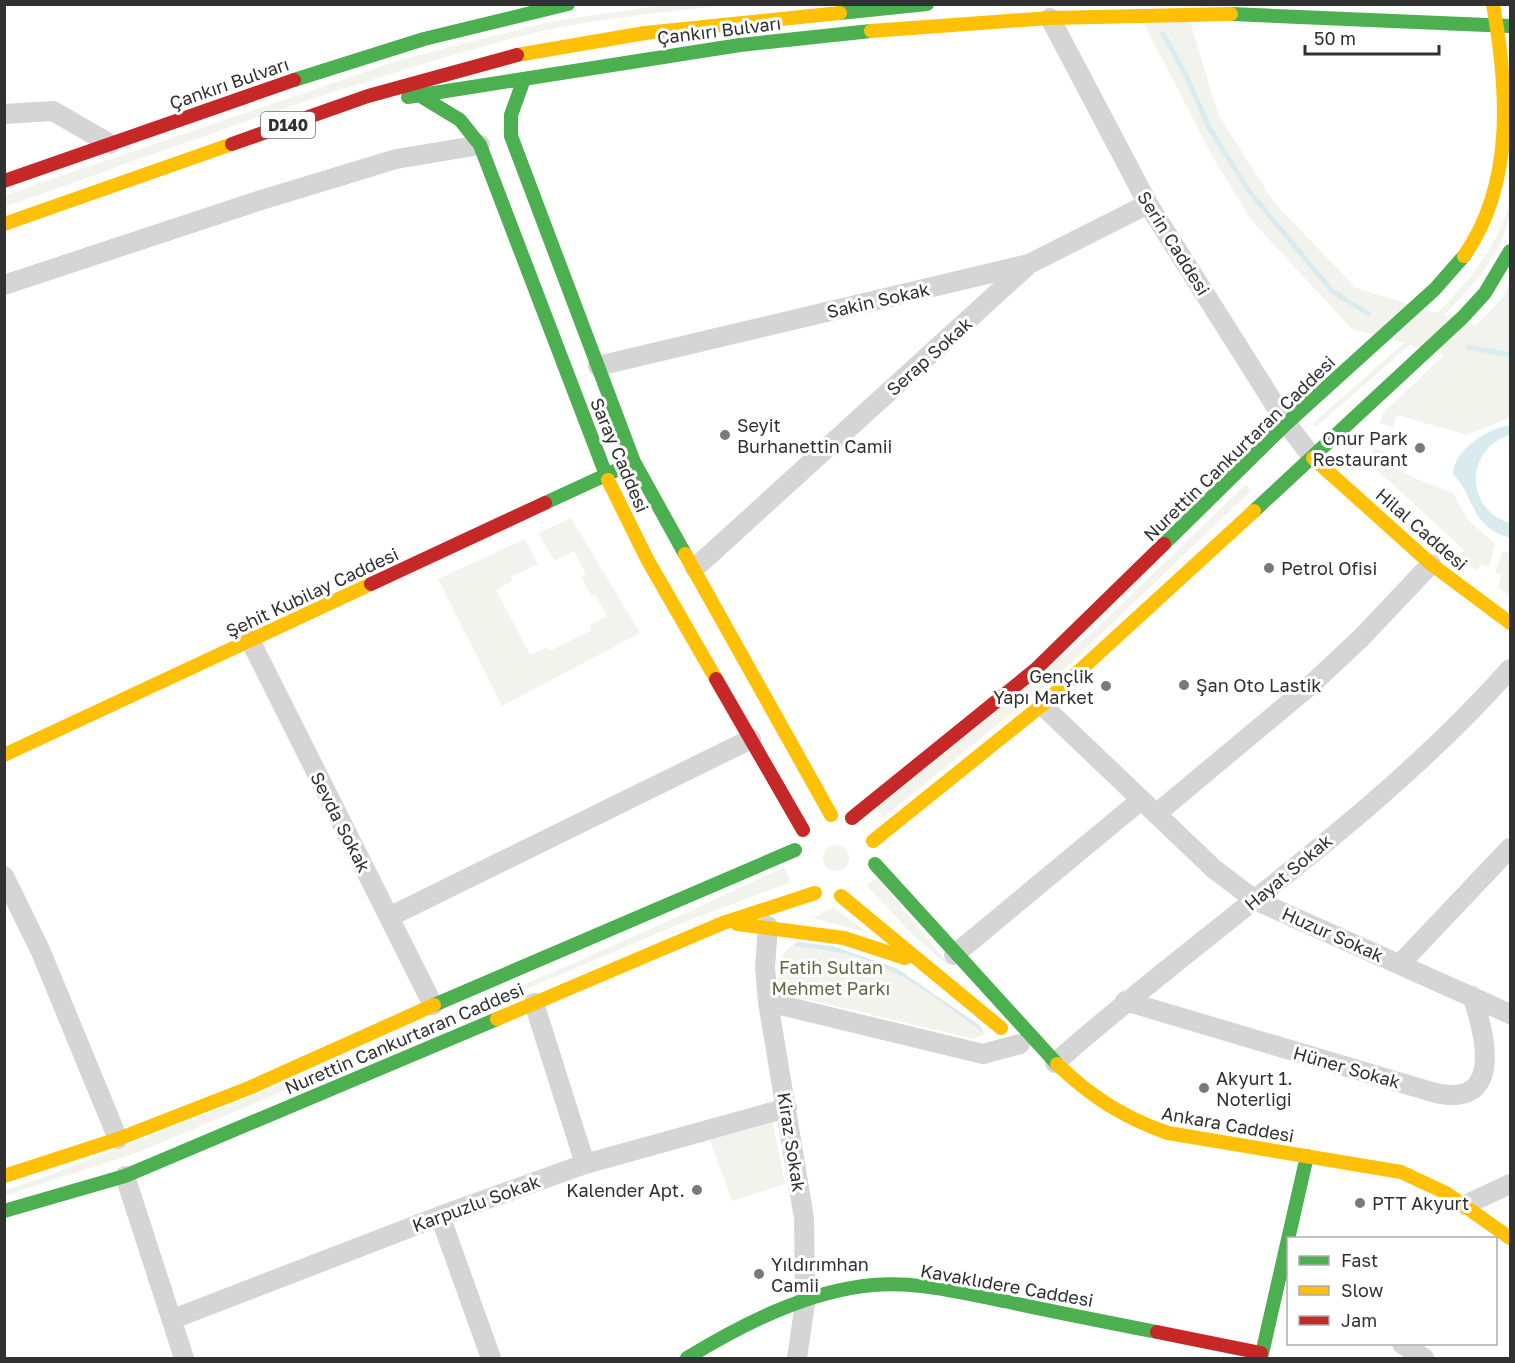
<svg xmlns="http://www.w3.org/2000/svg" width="1515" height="1363" font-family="'Golos Text',sans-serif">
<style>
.green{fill:#f2f3ed}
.water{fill:#d9ebee}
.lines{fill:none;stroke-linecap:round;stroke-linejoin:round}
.stream{stroke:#d9ebee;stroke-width:5}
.street{stroke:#d5d5d5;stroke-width:20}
.fast{stroke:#4caf50;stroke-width:14}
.slow{stroke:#ffc107;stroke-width:14}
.jam{stroke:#c62828;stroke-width:14}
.poi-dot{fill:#797979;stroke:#fff;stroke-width:2}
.labels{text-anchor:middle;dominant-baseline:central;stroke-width:6;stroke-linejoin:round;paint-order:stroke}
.shield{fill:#fff;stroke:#6f6f6f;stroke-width:1.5}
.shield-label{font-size:16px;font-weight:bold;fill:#313131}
.street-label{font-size:18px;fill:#313131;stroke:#fff}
.poi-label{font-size:18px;fill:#313131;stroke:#fff;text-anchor:start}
.park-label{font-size:18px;fill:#5e6a42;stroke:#fff}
</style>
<rect width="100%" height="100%" fill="#fff"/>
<path class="green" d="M 665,5 L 725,5 C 656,14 585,19 518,37 C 344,83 174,147 5,207 L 5,195 L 403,59 L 553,21 Z
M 1190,21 L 1218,114 L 1275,204 L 1356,288 L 1437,313 C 1470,280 1496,248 1510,203 C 1510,247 1474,285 1444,315 L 1476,325 L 1501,300 L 1510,283 L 1510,417 L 1467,435 L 1397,415 L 1393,427 L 1379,423 L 1383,413 L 1444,355 L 1410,345 L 1316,427 L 1313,423 L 1404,343 L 1352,329 L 1252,221 L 1215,161 L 1143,22 Z
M 1374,448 L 1385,452 L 1382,460 L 1414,478 L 1453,493 L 1467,519 L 1495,544 L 1489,567 L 1480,564 L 1478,571 L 1458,558 L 1464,550 L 1375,468 L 1371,457 Z
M 1246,484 L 1251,491 L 1056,677 L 883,818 L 877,808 L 1093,632 Z
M 571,518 L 640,633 L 502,706 L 438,579 L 525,539 L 538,564 L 511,577 L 512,581 L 496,590 L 530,655 L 547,647 L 550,651 L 592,630 L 590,625 L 607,616 L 595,594 L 591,596 L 581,577 L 586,575 L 574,551 L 554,561 L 538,533 Z
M 1503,551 L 1510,554 L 1510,597 L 1498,587 L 1501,575 L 1495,572 Z
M823 858a13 13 0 1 1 26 0a13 13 0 1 1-26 0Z
M 784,867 L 791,882 L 687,921 L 139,1152 L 5,1196 L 5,1190 L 33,1181 C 287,1084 539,984 784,867 Z
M 878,878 L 954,971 L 915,937 L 866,885 Z
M 833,907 L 868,933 L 813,918 Z
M 792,946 C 815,949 838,951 860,958 C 907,973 946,1006 985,1034 L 974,1039 L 789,995 L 780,990 C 776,971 776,958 792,946 Z
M 773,1123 L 785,1184 L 732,1201 L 710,1140 Z"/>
<path class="water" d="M 1510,425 L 1510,435 C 1465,448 1464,510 1510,523 L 1510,538 C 1470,527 1476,498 1453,474 C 1454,449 1489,428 1510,425 Z
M 798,942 L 833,946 L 898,969 L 979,1025 L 985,1034 C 946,1006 907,973 860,958 C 838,951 815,949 792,946 Z"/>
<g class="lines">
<path class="stream" d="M 1163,34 L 1186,75 L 1210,129 L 1249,191 L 1332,291 L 1369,314
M 1468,347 L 1510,355"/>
<path class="street" d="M 1050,18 L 1148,204 L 1287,424 L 1313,458
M 4,114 L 53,111 L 110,144
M 4,285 L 255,202 L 396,159 L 480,145
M 598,366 L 1029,264 L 1148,204
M 695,568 L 1027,266
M 250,640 L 433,1005
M 1042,705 L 1214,869 L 1255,900 L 1510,1014
M 1156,814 L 1313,683 L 1361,638 L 1431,564
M 4,876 L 41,952 L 118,1139
M 389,917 L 751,739
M 768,926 L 765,967 L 768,1002 L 804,1218 L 805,1303 L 797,1358
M 954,955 L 1141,800
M 1400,964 L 1510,848
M 1125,1001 L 1432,1092 C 1504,1111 1486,1036 1472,996
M 768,1002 L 983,1054 L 1020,1044
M 534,1003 L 585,1164
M 1055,1063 C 1205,930 1377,819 1510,669
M 125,1176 L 184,1358
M 1465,1205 L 1510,1184
M 440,1216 L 491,1358
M 173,1319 L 440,1216 L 585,1164 L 787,1108
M 1402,1344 L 1424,1358"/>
<path class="fast" d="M 840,13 L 927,4
M 1231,14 L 1510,26
M 524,79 L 511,115 L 511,136 L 634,462 L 685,554
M 294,80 L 424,39 L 568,4
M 419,95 L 460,120 L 480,145 L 608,480
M 408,97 L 740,45 L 871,31
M 545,503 L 621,468
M 1254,511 L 1463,317 L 1485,293 L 1510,251
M 1164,544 L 1287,423 L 1435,289 L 1464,256
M 875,864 L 1057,1064
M 434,1005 L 795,850
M 4,1211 L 125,1176 L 497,1019
M 687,1358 C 743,1324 807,1291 873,1285 C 918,1281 961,1293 1004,1301 C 1055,1312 1106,1322 1157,1332
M 1261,1358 L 1307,1156"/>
<path class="slow" d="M 871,31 L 1050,18 L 1231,14
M 517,55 L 645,33 L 840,13
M 4,224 L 232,144
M 1464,256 C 1515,183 1508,89 1493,4
M 1313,458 L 1431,564 L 1510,623
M 608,480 L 647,559 L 716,679
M 685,554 L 831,815
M 4,755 L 371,584
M 873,841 L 1042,705 L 1254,511
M 841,896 L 1001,1028
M 737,924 L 844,938 L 905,958
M 497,1019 L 723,923 L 815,893
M 1057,1064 C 1090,1096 1124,1118 1168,1133 L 1401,1172 L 1446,1193 L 1510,1238
M 4,1176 L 118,1139 L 249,1088 L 434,1005"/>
<path class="jam" d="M 232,144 L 368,96 L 517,55
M 4,181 L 294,80
M 371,584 L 545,503
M 716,679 L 803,830
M 852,818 L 1035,670 L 1164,544
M 1157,1332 L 1261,1353 L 1259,1358"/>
</g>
<g class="poi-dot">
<circle cx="725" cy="435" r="6"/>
<circle cx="1420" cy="448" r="6"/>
<circle cx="1269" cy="568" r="6"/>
<circle cx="1184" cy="685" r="6"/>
<circle cx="1106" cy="686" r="6"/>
<circle cx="1204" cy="1088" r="6"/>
<circle cx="697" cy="1190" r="6"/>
<circle cx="1360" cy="1203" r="6"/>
<circle cx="759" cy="1274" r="6"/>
</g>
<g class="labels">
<rect class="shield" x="261" y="112" width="54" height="26" rx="4.5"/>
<g class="shield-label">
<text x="288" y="125">D140</text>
</g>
<g class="street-label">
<text transform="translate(719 30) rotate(-7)">Çankırı Bulvarı</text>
<text transform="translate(229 83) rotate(-19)">Çankırı Bulvarı</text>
<text transform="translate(1174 243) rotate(58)">Serin Caddesi</text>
<text transform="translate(878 300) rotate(-13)">Sakin Sokak</text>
<text transform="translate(929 356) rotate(-42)">Serap Sokak</text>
<text transform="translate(1239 448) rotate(-44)">Nurettin Cankurtaran Caddesi</text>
<text transform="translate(620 455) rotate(67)">Saray Caddesi</text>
<text transform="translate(1422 529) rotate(41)">Hilal Caddesi</text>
<text transform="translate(312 592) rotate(-25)">Şehit Kubilay Caddesi</text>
<text transform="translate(341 822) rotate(63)">Sevda Sokak</text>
<text transform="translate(1288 872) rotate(-40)">Hayat Sokak</text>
<text transform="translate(1333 934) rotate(24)">Huzur Sokak</text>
<text transform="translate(404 1038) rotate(-23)">Nurettin Cankurtaran Caddesi</text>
<text transform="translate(1347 1067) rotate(16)">Hüner Sokak</text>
<text transform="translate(1228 1124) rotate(10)">Ankara Caddesi</text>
<text transform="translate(792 1142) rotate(81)">Kiraz Sokak</text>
<text transform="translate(476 1203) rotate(-20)">Karpuzlu Sokak</text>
<text transform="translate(1007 1285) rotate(10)">Kavaklıdere Caddesi</text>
</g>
<g class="poi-label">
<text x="737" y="425">Seyit<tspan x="737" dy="21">Burhanettin Camii</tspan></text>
<text x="1408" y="438" text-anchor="end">Onur Park<tspan x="1408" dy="21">Restaurant</tspan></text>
<text x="1281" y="568">Petrol Ofisi</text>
<text x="1094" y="676" text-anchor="end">Gençlik<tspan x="1094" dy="21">Yapı Market</tspan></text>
<text x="1196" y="685">Şan Oto Lastik</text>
<text x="1216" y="1078">Akyurt 1.<tspan x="1216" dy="21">Noterliği</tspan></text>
<text x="685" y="1190" text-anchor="end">Kalender Apt.</text>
<text x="1372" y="1203">PTT Akyurt</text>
<text x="771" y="1264">Yıldırımhan<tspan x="771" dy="21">Camii</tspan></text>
</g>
<g class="park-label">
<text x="831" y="967">Fatih Sultan<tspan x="831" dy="21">Mehmet Parkı</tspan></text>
</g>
</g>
<rect width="1515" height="1363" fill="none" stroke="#313131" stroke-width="12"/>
<rect x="1287" y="1237" width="210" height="108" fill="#ffffff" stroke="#adadad" stroke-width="1.5"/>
<rect x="1299" y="1256" width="30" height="9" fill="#4caf50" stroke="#adadad" stroke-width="1.5"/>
<text x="1341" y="1267" font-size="18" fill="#313131">Fast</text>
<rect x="1299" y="1286" width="30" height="9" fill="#ffc107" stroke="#adadad" stroke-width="1.5"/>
<text x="1341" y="1297" font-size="18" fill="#313131">Slow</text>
<rect x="1299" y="1316" width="30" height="9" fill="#c62828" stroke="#adadad" stroke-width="1.5"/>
<text x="1341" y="1327" font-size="18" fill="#313131">Jam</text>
<path d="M1305 45v9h134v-9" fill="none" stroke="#313131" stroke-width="3"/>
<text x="1314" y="45" font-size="18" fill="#313131" stroke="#ffffff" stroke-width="4.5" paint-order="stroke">50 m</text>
</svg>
